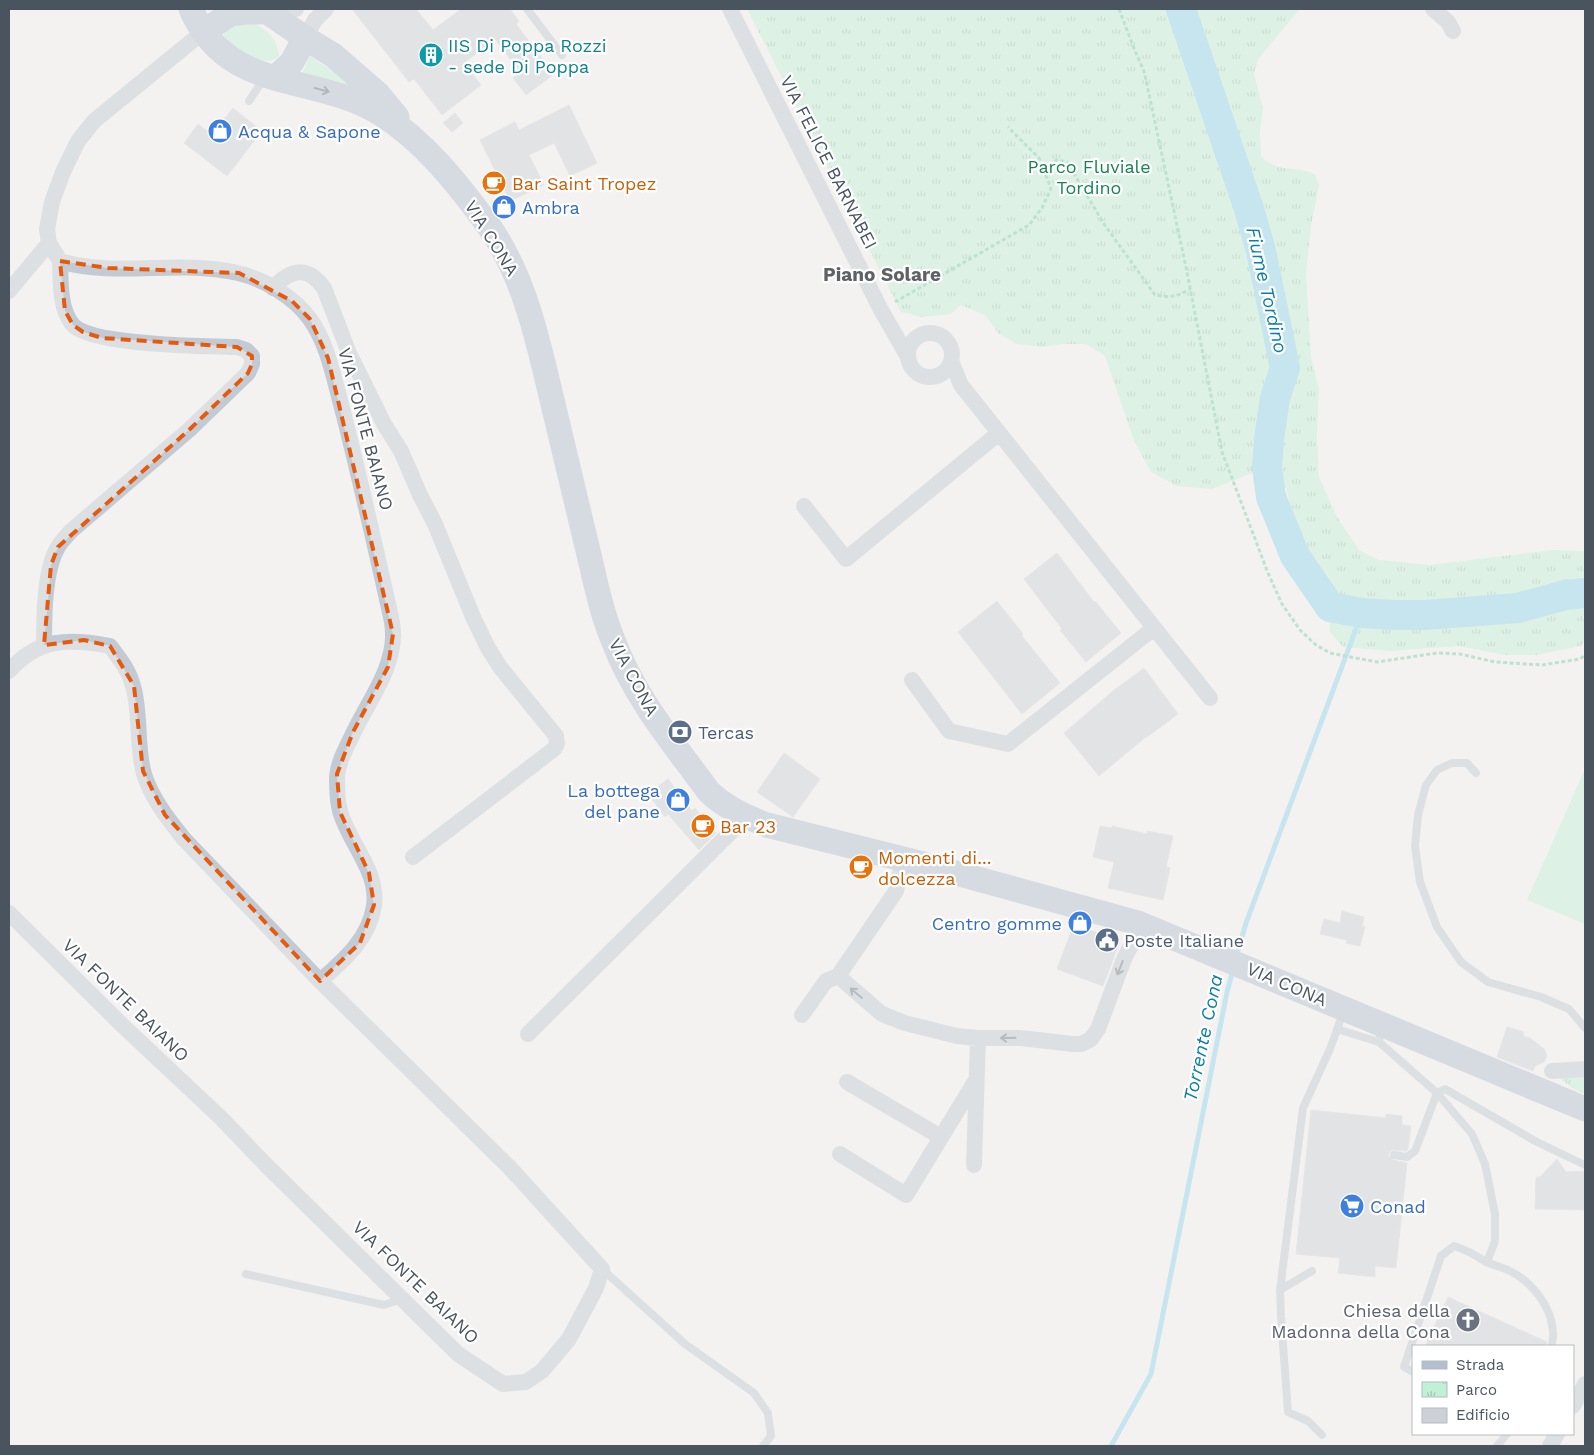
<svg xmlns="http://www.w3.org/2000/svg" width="1594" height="1455" font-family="'Work Sans',sans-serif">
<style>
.green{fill:#c1f0d6}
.park{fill:url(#park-tufts)}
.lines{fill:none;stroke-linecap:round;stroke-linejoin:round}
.stream{stroke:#8ed5ed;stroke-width:5}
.river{stroke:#8ed5ed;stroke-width:30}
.building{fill:#cdd0d7;stroke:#d5d7dd}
.path{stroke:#78cfa9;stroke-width:3;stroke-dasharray:4 2.5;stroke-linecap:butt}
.lane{stroke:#c2cbd3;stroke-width:8}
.street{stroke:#c2cbd3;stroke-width:16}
.primary{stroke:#b1bfd0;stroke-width:25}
.oneway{stroke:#636f7b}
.oneway2{stroke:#6d7882}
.marked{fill:none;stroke:#e8590c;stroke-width:4;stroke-dasharray:10 6;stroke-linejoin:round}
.labels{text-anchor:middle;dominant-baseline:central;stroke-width:4.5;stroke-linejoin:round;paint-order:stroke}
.culture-label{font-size:18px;fill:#0d838f;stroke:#fff;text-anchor:start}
.shop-label{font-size:18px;fill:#366cbe;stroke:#fff;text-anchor:start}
.street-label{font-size:18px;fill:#49545f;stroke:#fff}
.park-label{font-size:18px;fill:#178353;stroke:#fff}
.food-label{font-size:18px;fill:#c56008;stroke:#fff;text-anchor:start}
.service-label{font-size:18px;fill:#4e5e75;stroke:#fff;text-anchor:start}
.worship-label{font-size:18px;fill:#5b616d;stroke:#fff;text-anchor:end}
.neighbourhood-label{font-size:19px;font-weight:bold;fill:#5e6166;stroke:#fff}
.water-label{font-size:19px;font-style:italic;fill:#0c7fa8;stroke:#fff}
</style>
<defs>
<pattern id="park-tufts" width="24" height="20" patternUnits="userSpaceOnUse" patternTransform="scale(1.25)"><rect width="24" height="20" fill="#c1f0d6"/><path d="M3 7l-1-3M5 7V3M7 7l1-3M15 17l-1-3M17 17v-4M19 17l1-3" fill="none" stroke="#9fc5b1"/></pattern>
</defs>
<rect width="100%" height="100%" fill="#f4f2f1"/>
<path class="green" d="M 254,23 C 269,32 277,38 279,56 C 267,71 225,48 223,32 L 229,25 Z
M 309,56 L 385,104 L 299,76 L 305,68 Z
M 1585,769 L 1585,924 L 1527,900 Z"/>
<path class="park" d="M 747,9 L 1300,9 L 1258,59 L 1254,74 L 1263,108 L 1260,132 L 1261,157 C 1281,174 1294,165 1315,174 L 1319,185 L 1311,226 L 1306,273 L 1311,357 L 1319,389 L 1317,434 L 1319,477 L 1337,517 L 1359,550 L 1379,560 L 1429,565 L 1552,550 L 1585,551 L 1585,641 L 1581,646 L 1536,655 L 1505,655 L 1459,646 L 1391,651 L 1343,647 L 1330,632 L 1327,582 L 1296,530 L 1286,488 L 1257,471 L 1212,489 L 1177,486 L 1151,472 L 1134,441 L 1105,356 L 1086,344 L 1063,344 L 1041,347 L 1017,344 L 998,333 L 986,316 L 961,305 L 951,314 L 921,317 L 901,312 Z
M 1585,1075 L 1585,1094 L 1572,1088 L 1557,1076 Z"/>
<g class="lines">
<path class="stream" d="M 1236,957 L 1246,923 L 1362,613
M 1111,1446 L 1151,1374 L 1227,992 L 1233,970"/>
<path class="river" d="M 1181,9 L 1249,209 L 1261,251 L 1285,368 L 1275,398 L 1269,439 L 1267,468 L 1271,497 L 1295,556 L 1330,607 L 1362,613 L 1392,615 L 1425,615 L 1518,608 L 1565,595 L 1585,593"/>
</g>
<path class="building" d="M 352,9 L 416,9 L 433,30 L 461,9 L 510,9 L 519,21 L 516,24 L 554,74 L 526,95 L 513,78 L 520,72 L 495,39 L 464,63 L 481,85 L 442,115 L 414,79 L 409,82 Z
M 569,105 L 597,163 L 570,176 L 554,143 L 529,155 L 544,185 L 510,201 L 480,140 L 515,122 L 519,130 Z
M 233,108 L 262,131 L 227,176 L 184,143 L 198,124 L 212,135 Z
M 455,113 L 463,123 L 452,132 L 443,123 Z
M 1057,553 L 1094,602 L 1095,601 L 1121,633 L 1086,662 L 1060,630 L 1062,629 L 1024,579 Z
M 997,601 L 1023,634 L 1022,636 L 1060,683 L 1022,714 L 958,632 Z
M 1144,668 L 1178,714 L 1147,737 L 1147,736 L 1099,776 L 1064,733 L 1113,691 Z
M 784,753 L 820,779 L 793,817 L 757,792 Z
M 668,779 L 692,811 L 695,808 L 716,833 L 699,850 L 668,814 L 665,817 L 648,794 Z
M 1100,826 L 1112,828 L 1112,826 L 1147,834 L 1147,831 L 1173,836 L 1166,867 L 1170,868 L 1163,900 L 1108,888 L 1114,862 L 1093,857 Z
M 1342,911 L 1364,917 L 1362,926 L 1365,927 L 1360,946 L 1346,943 L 1347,940 L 1320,934 L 1324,919 L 1340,923 Z
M 1074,924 L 1120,941 L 1103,986 L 1057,969 Z
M 1507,1027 L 1524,1032 L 1523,1036 L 1530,1038 L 1544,1049 L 1547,1056 L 1544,1062 L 1535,1066 L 1533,1071 L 1497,1057 Z
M 1311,1110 L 1386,1118 L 1386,1114 L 1402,1116 L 1402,1125 L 1411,1126 L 1408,1149 L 1406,1151 L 1392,1150 L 1388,1155 L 1393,1160 L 1407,1163 L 1396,1268 L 1375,1266 L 1375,1277 L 1338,1273 L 1340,1258 L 1296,1254 Z
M 1557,1159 L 1566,1172 L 1585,1171 L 1585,1210 L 1535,1209 L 1536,1177 L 1540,1177 Z
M 1448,1297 L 1547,1342 L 1546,1346 L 1425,1346 Z"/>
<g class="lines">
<path class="path" d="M 1119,9 L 1135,51 L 1144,71 L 1186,267 L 1222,452 L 1268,573 L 1282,604 L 1300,630 L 1316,645 L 1330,653 L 1377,662 L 1437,653 L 1460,654 L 1495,662 L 1542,665 L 1580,659 L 1585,655
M 1043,168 L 1057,160 L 1067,162 L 1104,224 L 1155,295 C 1171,298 1176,297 1190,289
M 895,302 L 1029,225 L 1042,208 L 1051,188 L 1039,158 L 1008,127"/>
<path class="lane" d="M 527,9 L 562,55
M 249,101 L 265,77
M 1476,773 L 1467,763 L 1452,763 L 1437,770 L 1426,785 L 1418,815 L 1415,846 L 1420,882 L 1437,927 L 1461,962 L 1488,982 L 1541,997 L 1569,1009 L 1585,1028
M 1381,1028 L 1379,1042 L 1437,1093 L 1445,1089 L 1537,1142 L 1585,1165
M 1337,1029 L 1379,1042
M 1394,1155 L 1407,1157 L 1415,1151 L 1437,1093 L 1472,1134 L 1485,1164 L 1495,1214 L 1495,1241 L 1487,1262
M 602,1269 L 685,1344 L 754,1393 L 768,1413 L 771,1436 L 763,1446
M 1312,1271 L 1280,1290 L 1303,1108 L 1330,1049 L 1343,1013
M 246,1274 L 384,1305 L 402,1299
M 1280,1290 L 1281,1317 L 1288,1412 L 1308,1421 L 1322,1435
M 1413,1372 L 1404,1367 L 1441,1256 L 1454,1246 C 1467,1250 1475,1255 1486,1262 C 1493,1265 1501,1267 1508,1270 C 1531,1281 1551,1305 1553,1331 C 1554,1336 1552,1341 1552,1346
M 1497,1446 L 1507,1434"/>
<path class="street" d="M 730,9 L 881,310 L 908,357
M 1433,9 L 1448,22 L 1453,31
M 269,12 L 296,9
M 305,38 L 315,20 L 326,9
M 273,288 C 291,269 307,265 324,288 L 349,353 L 384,424 L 401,451 L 420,495 L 435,524 L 473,617 L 488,648 L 500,667 L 556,736 L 557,744 L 554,749 L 413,857
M 9,291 L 49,243
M908 355a22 22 0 1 1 44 0a22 22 0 1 1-44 0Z
M 951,361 L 961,385 L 1210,698
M 804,506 L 846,559 L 999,433
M 44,645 C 44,618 44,570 58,547 C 61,541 67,536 71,531 L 190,429 L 248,373 L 252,364 L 252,356 L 246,350 L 237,347 C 206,346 90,346 72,324 C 59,307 61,281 60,261
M 9,671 C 38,638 69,638 110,646 C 119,658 129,670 133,686 C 141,712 136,747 144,774 C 152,799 168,819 184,839 L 320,981 C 344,960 369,939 374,906 C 379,871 349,843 340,811 C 337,800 337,788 337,777 C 338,763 345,750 351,738 C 365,706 394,670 393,634 C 393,625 391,616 389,608 C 374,541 359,474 342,408 C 334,379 328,344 310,319 C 294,297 264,279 238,273 C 180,259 116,278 60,261 L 49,243 L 47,229 L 52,202 L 63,172 L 78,141 L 94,121 L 203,32
M 912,680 L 949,731 L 1008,744 L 1154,628
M 903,859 L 896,891 L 838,976 L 882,1014 L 905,1023 L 957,1036 L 978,1038 L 1020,1038 L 1073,1044 L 1081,1044 L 1091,1039 L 1098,1029 L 1124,959 L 1133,942 L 1138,923
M 9,913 L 121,1024 L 221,1118 L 266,1165 L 458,1354 L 503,1384 L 526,1382 L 542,1371 L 569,1339 L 596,1288 L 602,1269 L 510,1168 L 320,981
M 802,1015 L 826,981 L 838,976
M 528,1034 L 746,817
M 1552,1071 L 1585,1069
M 847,1082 L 941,1137
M 840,1154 L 906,1195 L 976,1080
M 974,1165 L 978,1038
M 1573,1406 L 1585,1384
M 1550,1446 L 1557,1434"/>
<path class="primary" d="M 191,9 C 228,95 314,72 381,114 C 424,141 458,184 488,225 C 521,271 535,328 548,383 C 560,433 572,484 584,534 C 593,569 599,606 613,640 C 634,697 674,744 709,792 C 726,808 745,817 767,825 L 923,864 L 1138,923 L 1585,1109
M 263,9 L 305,38 L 333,55 L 378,94 L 397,117
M 203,32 L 230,14 L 245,12 L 269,12
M 275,78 L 292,62 L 305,38"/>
</g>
<defs><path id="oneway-shaft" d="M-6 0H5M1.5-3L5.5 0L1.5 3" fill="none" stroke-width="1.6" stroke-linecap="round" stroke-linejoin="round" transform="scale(1.25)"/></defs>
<use class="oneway" href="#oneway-shaft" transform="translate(322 90) rotate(15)"/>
<g class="oneway2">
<use href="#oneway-shaft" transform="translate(1120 968) rotate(111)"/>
<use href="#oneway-shaft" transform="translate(856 993) rotate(-140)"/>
<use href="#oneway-shaft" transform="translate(1008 1038) rotate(179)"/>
</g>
<path d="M0 0H1594V1455H0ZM 60,261 L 108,268 L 239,273 L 292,301 L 310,319 L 328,358 L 393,634 L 388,667 L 353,732 L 337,774 L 340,812 L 369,873 L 374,905 L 360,943 L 320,981 L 165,815 L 143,771 L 134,686 L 110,646 L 84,640 L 44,645 L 51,565 L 58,547 L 190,429 L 248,373 L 252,364 L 252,356 L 237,347 L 102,338 L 83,332 L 73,325 L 65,311 Z" fill="#f4f2f1" fill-opacity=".55" fill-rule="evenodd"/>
<path class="marked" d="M 60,261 L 108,268 L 239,273 L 292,301 L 310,319 L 328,358 L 393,634 L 388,667 L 353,732 L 337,774 L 340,812 L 369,873 L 374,905 L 360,943 L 320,981 L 165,815 L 143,771 L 134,686 L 110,646 L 84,640 L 44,645 L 51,565 L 58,547 L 190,429 L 248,373 L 252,364 L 252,356 L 237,347 L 102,338 L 83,332 L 73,325 L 65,311 Z"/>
<defs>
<symbol id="building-disc" viewBox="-11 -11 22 22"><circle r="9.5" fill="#0f9aa8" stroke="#fff"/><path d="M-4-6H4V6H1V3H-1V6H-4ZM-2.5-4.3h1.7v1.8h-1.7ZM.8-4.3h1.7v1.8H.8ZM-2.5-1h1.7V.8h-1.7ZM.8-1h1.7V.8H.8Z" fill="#fff"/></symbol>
<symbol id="shop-disc" viewBox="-11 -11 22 22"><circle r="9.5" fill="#3f7fe0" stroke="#fff"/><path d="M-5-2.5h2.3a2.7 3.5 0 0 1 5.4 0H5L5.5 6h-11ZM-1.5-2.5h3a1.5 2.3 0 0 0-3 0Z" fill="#fff"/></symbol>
<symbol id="cafe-disc" viewBox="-11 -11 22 22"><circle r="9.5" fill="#e8710a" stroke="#fff"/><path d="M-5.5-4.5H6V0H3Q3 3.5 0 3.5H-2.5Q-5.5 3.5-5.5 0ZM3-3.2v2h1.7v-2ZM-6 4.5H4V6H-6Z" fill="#fff"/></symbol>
<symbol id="bank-disc" viewBox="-11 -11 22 22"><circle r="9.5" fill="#5c6f8a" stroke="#fff"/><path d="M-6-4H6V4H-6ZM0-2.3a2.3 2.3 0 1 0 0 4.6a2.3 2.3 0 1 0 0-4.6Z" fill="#fff"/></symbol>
<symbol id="civic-disc" viewBox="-11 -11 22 22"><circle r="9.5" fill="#5c6f8a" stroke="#fff"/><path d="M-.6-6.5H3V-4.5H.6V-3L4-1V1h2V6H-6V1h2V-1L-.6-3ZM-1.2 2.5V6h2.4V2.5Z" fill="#fff"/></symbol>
<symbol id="supermarket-disc" viewBox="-11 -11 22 22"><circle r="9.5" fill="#3f7fe0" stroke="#fff"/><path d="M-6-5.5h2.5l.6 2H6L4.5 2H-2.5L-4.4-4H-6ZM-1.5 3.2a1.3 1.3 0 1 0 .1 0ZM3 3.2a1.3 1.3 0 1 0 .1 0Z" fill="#fff"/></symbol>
<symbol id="church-disc" viewBox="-11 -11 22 22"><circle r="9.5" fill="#6b7280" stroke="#fff"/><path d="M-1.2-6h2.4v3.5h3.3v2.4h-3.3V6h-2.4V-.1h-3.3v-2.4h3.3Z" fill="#fff"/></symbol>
</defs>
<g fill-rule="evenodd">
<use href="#building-disc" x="417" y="41" width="28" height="28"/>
<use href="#shop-disc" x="206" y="117" width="28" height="28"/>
<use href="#cafe-disc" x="480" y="169" width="28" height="28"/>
<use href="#shop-disc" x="490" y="193" width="28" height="28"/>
<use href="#bank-disc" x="666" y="718" width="28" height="28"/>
<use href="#shop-disc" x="664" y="786" width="28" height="28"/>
<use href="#cafe-disc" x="689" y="812" width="28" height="28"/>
<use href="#cafe-disc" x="847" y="853" width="28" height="28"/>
<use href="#shop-disc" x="1066" y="909" width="28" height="28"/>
<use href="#civic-disc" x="1093" y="926" width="28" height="28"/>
<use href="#supermarket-disc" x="1338" y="1192" width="28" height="28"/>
<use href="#church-disc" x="1454" y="1306" width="28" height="28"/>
</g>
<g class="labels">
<g class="culture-label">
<text x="448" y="45">IIS Di Poppa Rozzi<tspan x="448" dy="21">- sede Di Poppa</tspan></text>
</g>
<g class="shop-label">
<text x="238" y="131">Acqua &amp; Sapone</text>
<text x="522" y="207">Ambra</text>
<text x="660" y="790" text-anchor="end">La bottega<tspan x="660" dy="21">del pane</tspan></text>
<text x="1062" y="923" text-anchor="end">Centro gomme</text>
<text x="1370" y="1206">Conad</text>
</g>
<g class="street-label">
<text transform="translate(829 162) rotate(63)">VIA FELICE BARNABEI</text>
<text transform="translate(492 238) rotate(58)">VIA CONA</text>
<text transform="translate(366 429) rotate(75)">VIA FONTE BAIANO</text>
<text transform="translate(634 677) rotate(62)">VIA CONA</text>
<text transform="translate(1287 984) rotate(23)">VIA CONA</text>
<text transform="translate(126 1000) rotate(44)">VIA FONTE BAIANO</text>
<text transform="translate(416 1282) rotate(44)">VIA FONTE BAIANO</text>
</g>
<g class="park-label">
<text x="1089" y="166">Parco Fluviale<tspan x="1089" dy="21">Tordino</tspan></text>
</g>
<g class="food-label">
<text x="512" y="183">Bar Saint Tropez</text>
<text x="720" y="826">Bar 23</text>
<text x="878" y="857">Momenti di...<tspan x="878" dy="21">dolcezza</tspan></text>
</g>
<g class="service-label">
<text x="698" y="732">Tercas</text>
<text x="1124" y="940">Poste Italiane</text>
</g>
<g class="worship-label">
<text x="1450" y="1310">Chiesa della<tspan x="1450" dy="21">Madonna della Cona</tspan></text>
</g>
<g class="neighbourhood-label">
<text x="882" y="274">Piano Solare</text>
</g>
<g class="water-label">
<text transform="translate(1267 290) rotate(77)">Fiume Tordino</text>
<text transform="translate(1203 1038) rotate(-78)">Torrente Cona</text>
</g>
</g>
<rect width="1594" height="1455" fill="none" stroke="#49545f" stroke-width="20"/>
<rect x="1412" y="1345" width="162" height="90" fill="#ffffff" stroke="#b6bbbf"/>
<rect x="1422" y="1361" width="25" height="8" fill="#b1bfd0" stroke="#b6bbbf"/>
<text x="1456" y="1370" font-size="15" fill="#49545f">Strada</text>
<rect x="1422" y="1382" width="25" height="15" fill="url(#park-tufts)" stroke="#b6bbbf"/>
<text x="1456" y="1395" font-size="15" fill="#49545f">Parco</text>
<rect x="1422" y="1408" width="25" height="15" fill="#cdd0d7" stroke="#b6bbbf"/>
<text x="1456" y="1420" font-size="15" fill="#49545f">Edificio</text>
</svg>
